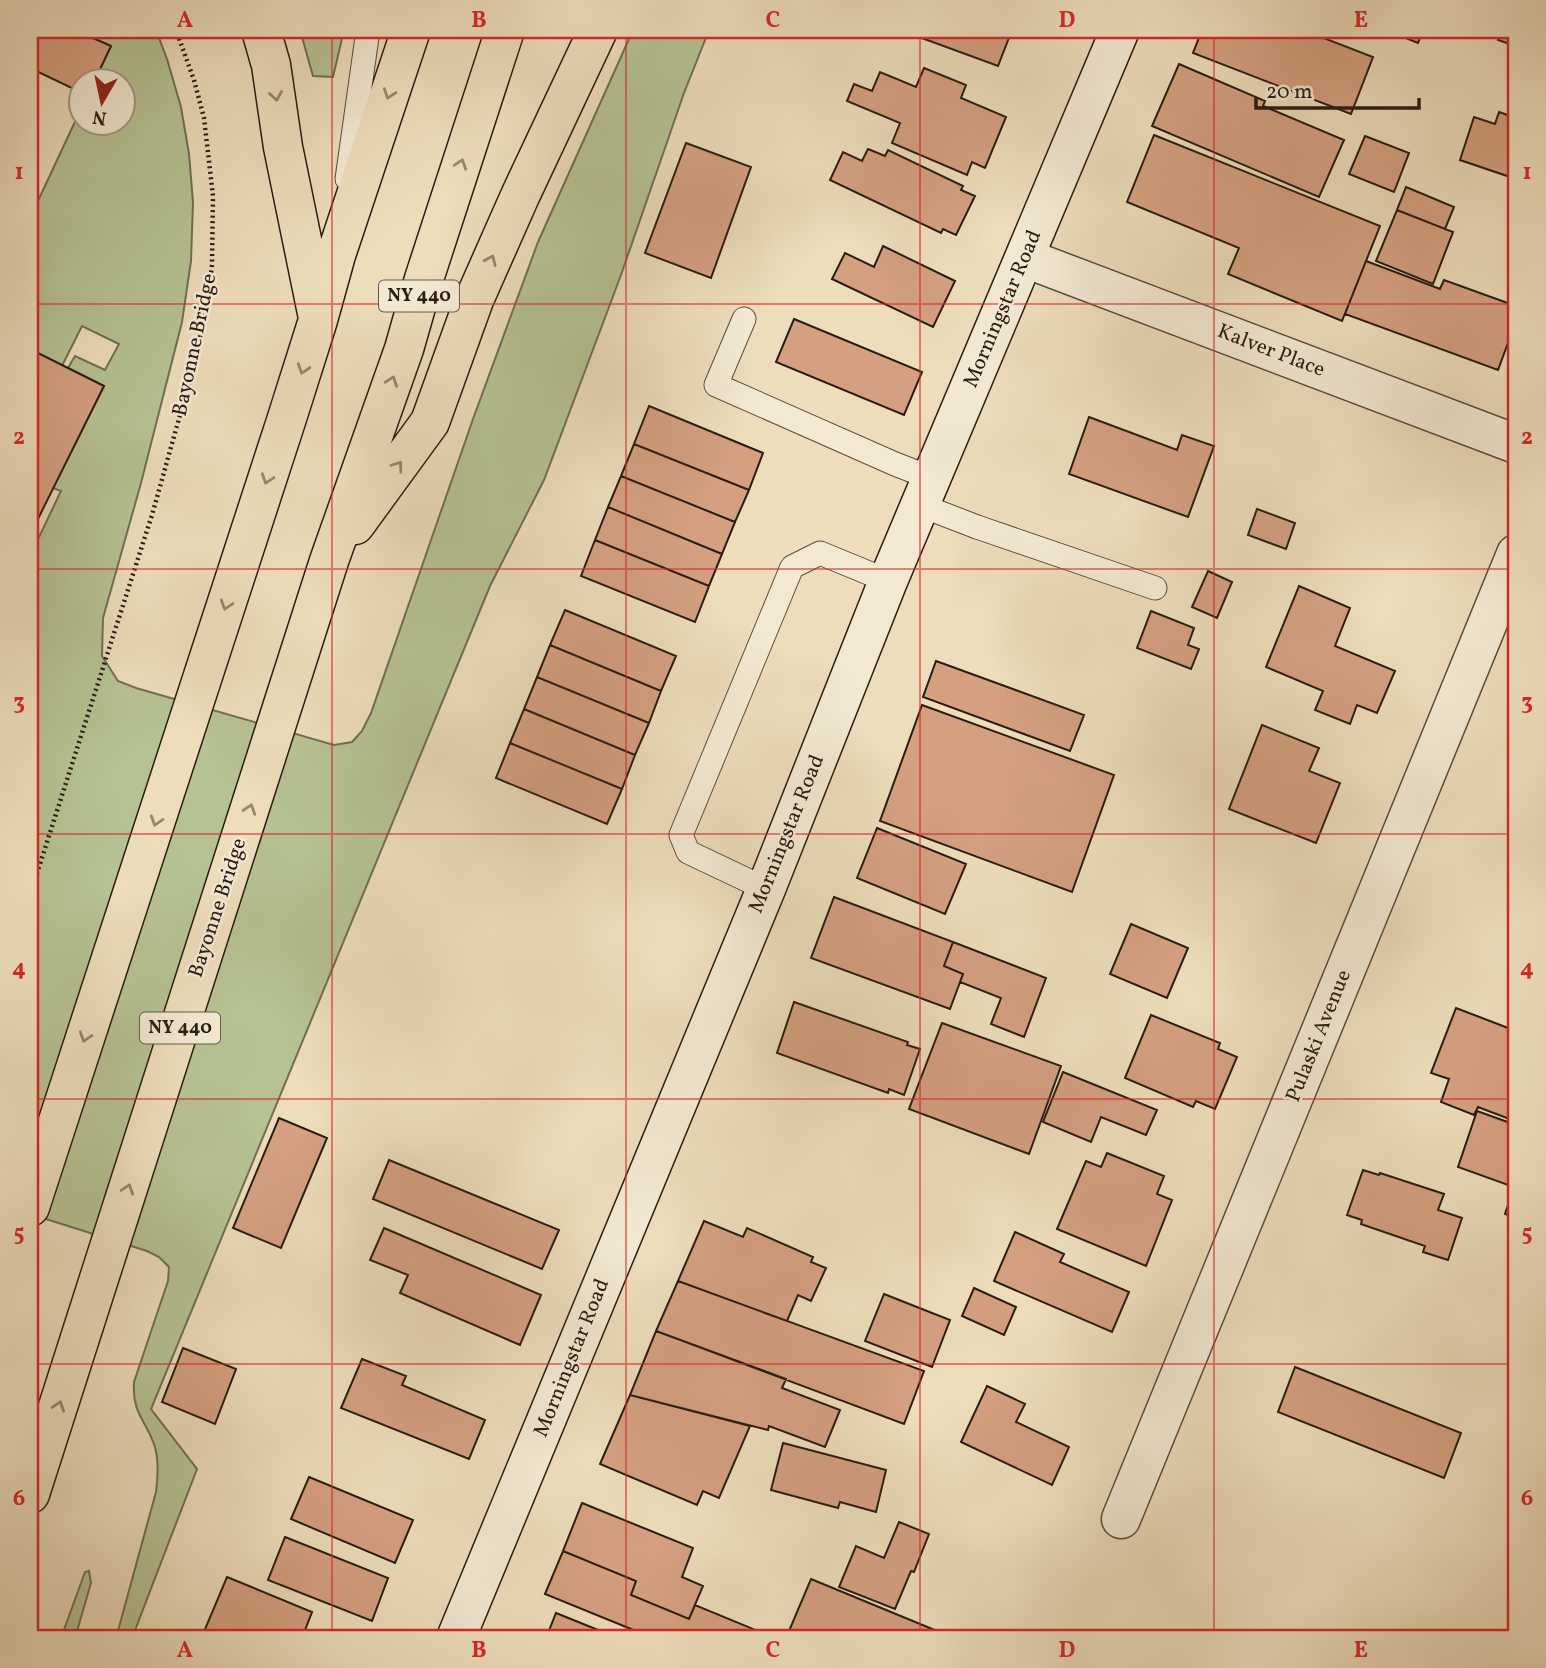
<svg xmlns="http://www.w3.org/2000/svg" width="1546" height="1668" font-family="Vollkorn,serif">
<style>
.green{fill:#b6c292;stroke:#706f53;stroke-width:2}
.building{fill:#d4a080;stroke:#2a1c14;stroke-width:2}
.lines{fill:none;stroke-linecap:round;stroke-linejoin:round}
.lane-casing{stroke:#5b4c3e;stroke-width:25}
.street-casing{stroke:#5b4c3e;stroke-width:41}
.secondary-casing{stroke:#2a1c14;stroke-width:41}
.highway-casing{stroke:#2a1c14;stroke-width:41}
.path{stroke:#2a1c14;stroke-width:4.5;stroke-dasharray:2 3.5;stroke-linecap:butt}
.lane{stroke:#f3e9d3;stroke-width:23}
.street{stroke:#f3e9d3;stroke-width:38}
.secondary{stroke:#f3e9d3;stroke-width:38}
.highway{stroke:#edddbb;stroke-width:38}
.oneway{stroke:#958670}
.grid{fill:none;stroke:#d62828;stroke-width:2;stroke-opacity:0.55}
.labels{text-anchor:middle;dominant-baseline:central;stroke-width:5;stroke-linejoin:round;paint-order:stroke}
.shield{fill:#f3e9d3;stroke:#665a4d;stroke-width:2}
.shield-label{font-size:19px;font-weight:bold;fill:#2a1c14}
.street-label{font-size:21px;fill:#2a1c14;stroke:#f3e9d3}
.neatline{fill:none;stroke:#d62828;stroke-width:2.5}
.grid-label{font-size:23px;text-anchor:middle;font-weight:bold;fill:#d62828}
</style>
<rect width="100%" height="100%" fill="#edddbb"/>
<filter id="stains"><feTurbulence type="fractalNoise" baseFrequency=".00286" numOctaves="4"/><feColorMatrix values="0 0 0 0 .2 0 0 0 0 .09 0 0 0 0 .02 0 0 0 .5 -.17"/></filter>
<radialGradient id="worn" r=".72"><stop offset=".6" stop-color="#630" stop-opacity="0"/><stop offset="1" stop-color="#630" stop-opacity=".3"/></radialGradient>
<path class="green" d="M 75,30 L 156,30 L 167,59 L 181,107 L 189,154 L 193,202 L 191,261 L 182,322 L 141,483 L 103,618 L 102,656 L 118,681 L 136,688 L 334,745 L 352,742 L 362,731 L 371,713 L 473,419 L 538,242 L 633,30 L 709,30 L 684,93 L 621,275 L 544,480 L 490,586 L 151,1409 L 197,1469 L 132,1638 L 116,1638 L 156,1492 C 158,1477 159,1462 155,1447 C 146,1419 132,1415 134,1382 L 168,1281 L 169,1267 L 159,1257 L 147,1251 L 30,1214 L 30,556 L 61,491 L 53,488 L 104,386 L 68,368 L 75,356 L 105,370 L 119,344 L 82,326 L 62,366 L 30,349 L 30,218 L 80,111 L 80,122 L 122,122 L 122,80 L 95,80 L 111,46 Z
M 300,30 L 344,30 L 333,77 L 313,76 Z
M 89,1571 L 91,1583 L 75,1638 L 61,1638 L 85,1572 Z"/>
<path class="building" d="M 30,30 L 75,30 L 111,46 L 95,80 L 80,80 L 80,92 L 30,68 Z
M 900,30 L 1012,30 L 998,66 Z
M 1202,30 L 1303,30 L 1373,57 L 1351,114 L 1193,53 Z
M 1386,30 L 1423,30 L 1418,43 Z
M 1502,30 L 1516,30 L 1516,46 L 1498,40 Z
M 1179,64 L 1265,101 L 1263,106 L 1344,140 L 1319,197 L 1152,126 Z
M 924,68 L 966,85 L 961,98 L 1006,117 L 985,168 L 972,162 L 967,175 L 892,143 L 900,123 L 847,101 L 854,84 L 872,91 L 880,72 L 916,87 Z
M 1499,112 L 1516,118 L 1516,179 L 1460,160 L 1474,117 L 1495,124 Z
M 1154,135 L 1380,226 L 1342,321 L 1228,274 L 1239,248 L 1127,202 Z
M 1365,136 L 1409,153 L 1394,192 L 1349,174 Z
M 686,143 L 751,167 L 711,278 L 645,253 Z
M 868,149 L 885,156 L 888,150 L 963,186 L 961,190 L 975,196 L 956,235 L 943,229 L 941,233 L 830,180 L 843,152 L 862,161 Z
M 1406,187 L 1454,207 L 1445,229 L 1397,210 Z
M 1397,210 L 1453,232 L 1433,284 L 1376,261 Z
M 883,246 L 955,281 L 933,327 L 832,279 L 845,253 L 874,267 Z
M 1366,261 L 1440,289 L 1444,280 L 1516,306 L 1516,321 L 1498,370 L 1345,314 Z
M 794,319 L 922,372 L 904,415 L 776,362 Z
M 30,349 L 104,386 L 30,535 Z
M 649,406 L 763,453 L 749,490 L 634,444 Z
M 1089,417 L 1177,450 L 1182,435 L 1214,446 L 1188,517 L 1069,474 Z
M 634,444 L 749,490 L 735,522 L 621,476 Z
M 621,476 L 735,522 L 722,554 L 608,507 Z
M 608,507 L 722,554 L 709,586 L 595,540 Z
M 1257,509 L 1295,523 L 1286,549 L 1248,535 Z
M 595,540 L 709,586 L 695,622 L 581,576 Z
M 1208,571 L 1232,582 L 1217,618 L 1192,607 Z
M 1299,586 L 1350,608 L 1335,646 L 1395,671 L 1377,713 L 1357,705 L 1350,724 L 1315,710 L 1323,691 L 1266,667 Z
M 565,610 L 676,656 L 661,691 L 550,645 Z
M 1151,611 L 1194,628 L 1188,645 L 1199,649 L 1191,669 L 1137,648 Z
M 550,645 L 661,691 L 649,723 L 537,677 Z
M 936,661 L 1084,715 L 1070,751 L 923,697 Z
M 537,677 L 649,723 L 635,755 L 524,709 Z
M 922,705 L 1114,775 L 1072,892 L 880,821 Z
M 524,709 L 635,755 L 622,789 L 510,743 Z
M 1262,725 L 1319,748 L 1309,771 L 1340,783 L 1316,843 L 1229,809 Z
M 510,743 L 622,789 L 607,824 L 496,778 Z
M 877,828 L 966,864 L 945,914 L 857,878 Z
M 834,897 L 953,942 L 944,966 L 963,974 L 950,1009 L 811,958 Z
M 1131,924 L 1188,948 L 1167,998 L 1110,974 Z
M 953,942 L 1046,978 L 1024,1037 L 991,1024 L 1001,998 L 960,982 L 963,974 L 944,966 Z
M 794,1002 L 908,1042 L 907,1045 L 920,1049 L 904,1095 L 889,1089 L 888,1093 L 777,1053 Z
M 1456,1008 L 1516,1031 L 1516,1109 L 1512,1120 L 1478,1107 L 1474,1115 L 1441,1102 L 1449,1079 L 1431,1073 Z
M 1151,1015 L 1220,1043 L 1218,1049 L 1237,1057 L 1215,1109 L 1196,1101 L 1193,1107 L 1125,1078 Z
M 942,1023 L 1061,1066 L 1029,1154 L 909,1109 Z
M 1063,1072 L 1157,1110 L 1146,1135 L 1101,1117 L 1091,1142 L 1043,1122 Z
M 1477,1111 L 1516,1125 L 1516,1218 L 1505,1214 L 1514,1187 L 1458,1167 Z
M 279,1118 L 327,1138 L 281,1248 L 233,1228 Z
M 1107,1153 L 1164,1176 L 1157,1194 L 1172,1200 L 1146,1266 L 1057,1229 L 1086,1161 L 1101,1167 Z
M 389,1160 L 559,1230 L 542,1269 L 373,1199 Z
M 1363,1170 L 1379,1175 L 1380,1173 L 1444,1194 L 1438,1210 L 1462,1218 L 1448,1260 L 1423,1252 L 1425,1246 L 1361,1224 L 1362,1220 L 1347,1215 Z
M 704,1221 L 743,1237 L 747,1228 L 813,1257 L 811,1262 L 826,1268 L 811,1301 L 798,1295 L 787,1321 L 678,1281 Z
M 384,1228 L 541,1295 L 520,1345 L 400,1293 L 408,1275 L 370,1260 Z
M 1015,1232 L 1064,1254 L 1060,1262 L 1129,1292 L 1112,1332 L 994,1281 Z
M 678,1281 L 924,1371 L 904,1424 L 656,1331 Z
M 974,1288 L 1016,1307 L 1004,1335 L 962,1316 Z
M 884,1294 L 950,1320 L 932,1367 L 865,1341 Z
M 656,1331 L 786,1379 L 782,1388 L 840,1410 L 825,1447 L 769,1426 L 768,1430 L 630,1395 Z
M 183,1348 L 236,1369 L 215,1424 L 162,1402 Z
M 362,1359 L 406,1376 L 402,1385 L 485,1420 L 469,1459 L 341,1408 Z
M 1295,1367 L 1461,1433 L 1444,1478 L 1278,1412 Z
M 987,1386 L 1025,1404 L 1016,1422 L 1069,1447 L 1052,1485 L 961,1442 Z
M 630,1395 L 750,1426 L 719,1498 L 703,1491 L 697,1505 L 600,1464 Z
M 783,1443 L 886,1470 L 876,1512 L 840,1502 L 838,1508 L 771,1490 Z
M 309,1477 L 413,1520 L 395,1563 L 291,1519 Z
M 582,1503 L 693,1548 L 682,1577 L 703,1586 L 689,1619 L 631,1595 L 636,1581 L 563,1551 Z
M 899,1522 L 929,1534 L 914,1572 L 911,1571 L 895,1609 L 839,1587 L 856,1546 L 884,1558 Z
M 285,1537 L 388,1578 L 372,1621 L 268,1580 Z
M 563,1551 L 636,1581 L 631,1595 L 689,1619 L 695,1605 L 775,1638 L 653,1638 L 545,1594 Z
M 227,1577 L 312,1612 L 302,1638 L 212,1638 L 203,1634 Z
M 811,1579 L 954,1638 L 786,1638 Z
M 556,1613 L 618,1638 L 546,1638 Z"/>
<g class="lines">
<defs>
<path id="lane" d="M 347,179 L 368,30
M 744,319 L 716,385 L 895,464 L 931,478
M 920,505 L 977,527 L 1155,588
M 766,889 L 688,852 L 681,835 L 792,567 L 820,553 L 888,581"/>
<path id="street" d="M 1025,258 L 1516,444
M 1121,1519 L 1516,554"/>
<path id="secondary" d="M 456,1638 L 766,889 L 888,581 L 1120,30"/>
<path id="highway" d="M 261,30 L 271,65 L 283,147 L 317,313
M 355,525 L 430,422 L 474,300 L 520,196 L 598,30
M 30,1207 L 287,418 L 318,320 L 336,255 L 411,30
M 30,1494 L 329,561 L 404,349 L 424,279 L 505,30"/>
</defs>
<use href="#lane" class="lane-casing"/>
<use href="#street" class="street-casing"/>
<use href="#secondary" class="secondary-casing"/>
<use href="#highway" class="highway-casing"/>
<path class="path" d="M 30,895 L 152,515 L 189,383 L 207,307 L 212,265 L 213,196 L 204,118 L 194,80 L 176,30"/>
<use href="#lane" class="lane"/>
<use href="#street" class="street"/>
<use href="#secondary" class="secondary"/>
<use href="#highway" class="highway"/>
</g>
<defs><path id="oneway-chevron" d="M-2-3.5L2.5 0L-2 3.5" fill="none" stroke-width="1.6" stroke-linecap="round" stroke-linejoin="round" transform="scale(1.75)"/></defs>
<g class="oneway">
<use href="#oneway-chevron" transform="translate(389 94) rotate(109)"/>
<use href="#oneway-chevron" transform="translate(276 96) rotate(81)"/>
<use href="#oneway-chevron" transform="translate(461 164) rotate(-72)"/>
<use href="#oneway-chevron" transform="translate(491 260) rotate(-66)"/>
<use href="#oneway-chevron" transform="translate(303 369) rotate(108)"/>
<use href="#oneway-chevron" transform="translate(392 381) rotate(-71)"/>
<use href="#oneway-chevron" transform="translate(398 466) rotate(-54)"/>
<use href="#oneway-chevron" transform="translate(267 479) rotate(108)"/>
<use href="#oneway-chevron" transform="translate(226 605) rotate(108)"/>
<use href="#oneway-chevron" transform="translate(250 809) rotate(-72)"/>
<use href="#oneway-chevron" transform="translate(156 821) rotate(108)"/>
<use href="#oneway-chevron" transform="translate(85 1037) rotate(108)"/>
<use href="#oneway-chevron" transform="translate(128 1189) rotate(-72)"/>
<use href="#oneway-chevron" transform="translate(59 1406) rotate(-72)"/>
</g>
<path class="grid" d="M 332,30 L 332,1638M 626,30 L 626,1638M 920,30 L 920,1638M 1214,30 L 1214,1638M 30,304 L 1516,304M 30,569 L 1516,569M 30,834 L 1516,834M 30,1099 L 1516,1099M 30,1364 L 1516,1364"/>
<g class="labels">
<g class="shield">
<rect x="379" y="280.5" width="80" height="31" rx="5"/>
<rect x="140" y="1012.5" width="80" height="31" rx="5"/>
</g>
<g class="shield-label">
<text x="419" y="296">NY 440</text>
<text x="180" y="1028">NY 440</text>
</g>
<g class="street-label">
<text transform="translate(1003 309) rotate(-67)">Morningstar Road</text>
<text transform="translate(195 345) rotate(-78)">Bayonne Bridge</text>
<text transform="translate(1271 351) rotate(21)">Kalver Place</text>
<text transform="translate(787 834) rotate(-68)">Morningstar Road</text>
<text transform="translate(218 908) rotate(-72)">Bayonne Bridge</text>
<text transform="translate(1319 1036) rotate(-68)">Pulaski Avenue</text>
<text transform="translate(572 1358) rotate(-68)">Morningstar Road</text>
</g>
</g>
<rect width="1546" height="1668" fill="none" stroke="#edddbb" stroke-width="77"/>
<g transform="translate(102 102) rotate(189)"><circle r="33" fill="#f3e9d3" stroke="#a39787" stroke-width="2"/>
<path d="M0-5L12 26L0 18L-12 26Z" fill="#8f2418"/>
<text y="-10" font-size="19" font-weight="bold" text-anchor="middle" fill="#2a1c14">N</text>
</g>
<path d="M1256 98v10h163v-10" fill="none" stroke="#2a1c14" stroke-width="3.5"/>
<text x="1266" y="98" font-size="21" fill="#2a1c14" stroke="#f3e9d3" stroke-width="5" paint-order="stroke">20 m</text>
<rect x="38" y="38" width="1470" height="1592" class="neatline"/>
<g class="grid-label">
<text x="185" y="27">A</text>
<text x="479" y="27">B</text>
<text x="773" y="27">C</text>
<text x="1067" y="27">D</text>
<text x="1361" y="27">E</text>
<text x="19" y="179">1</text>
<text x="1527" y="179">1</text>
<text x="19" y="444">2</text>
<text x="1527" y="444">2</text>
<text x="19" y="709">3</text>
<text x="1527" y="709">3</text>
<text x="19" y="975">4</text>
<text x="1527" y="975">4</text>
<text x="19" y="1240">5</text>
<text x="1527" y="1240">5</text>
<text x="19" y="1505">6</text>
<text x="1527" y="1505">6</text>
<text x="185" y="1657">A</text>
<text x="479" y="1657">B</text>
<text x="773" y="1657">C</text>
<text x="1067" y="1657">D</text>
<text x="1361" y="1657">E</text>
</g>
<rect width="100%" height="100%" filter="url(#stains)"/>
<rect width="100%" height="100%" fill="url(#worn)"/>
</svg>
